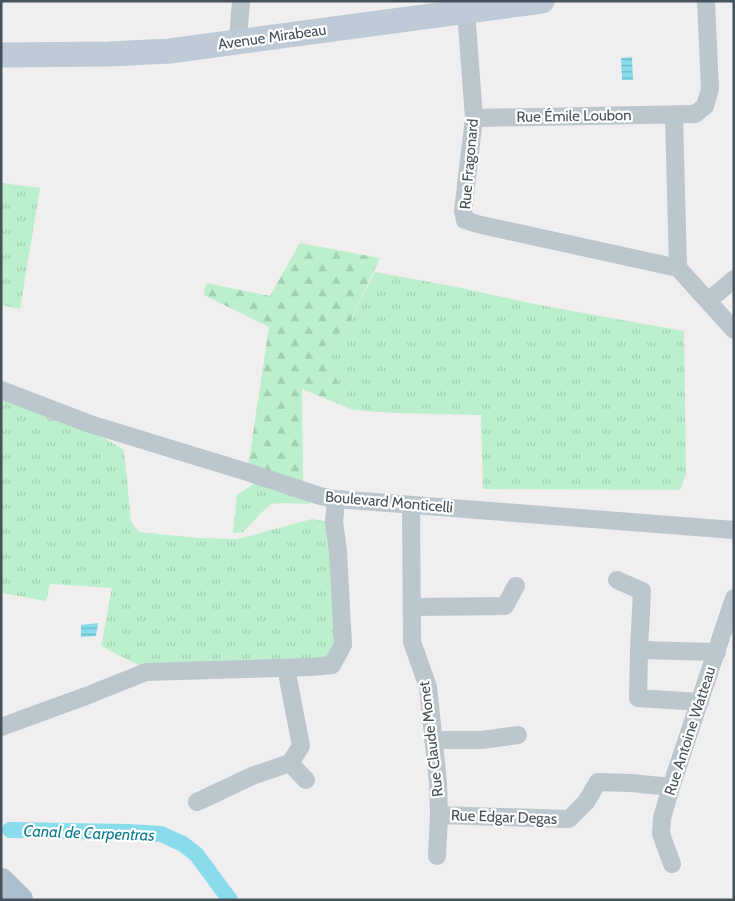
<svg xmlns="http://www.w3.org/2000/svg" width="735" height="901" font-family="Cabin,sans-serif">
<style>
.grass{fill:url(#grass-tufts)}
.forest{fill:url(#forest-firs)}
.water{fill:url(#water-rules)}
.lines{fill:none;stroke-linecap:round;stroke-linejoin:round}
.canal{stroke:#88dcec;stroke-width:16}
.minor{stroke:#bcc6cd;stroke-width:18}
.secondary{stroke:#becad5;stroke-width:25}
.primary{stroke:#adbfcd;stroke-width:28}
.labels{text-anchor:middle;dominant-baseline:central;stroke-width:4.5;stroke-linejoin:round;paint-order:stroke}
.street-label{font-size:15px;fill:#46525b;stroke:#fff}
.water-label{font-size:16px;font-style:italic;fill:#0d7c91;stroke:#fff}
</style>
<defs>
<pattern id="grass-tufts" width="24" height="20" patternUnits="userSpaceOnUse" patternTransform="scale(1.25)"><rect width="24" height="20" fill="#bbefcd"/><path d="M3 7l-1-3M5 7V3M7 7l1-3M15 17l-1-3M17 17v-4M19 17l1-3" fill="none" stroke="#a2cfb2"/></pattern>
<pattern id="forest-firs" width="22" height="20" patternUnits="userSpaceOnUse" patternTransform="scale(1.25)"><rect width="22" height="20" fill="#bbefcd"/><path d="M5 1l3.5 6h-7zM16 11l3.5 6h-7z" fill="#a2cfb2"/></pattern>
<pattern id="water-rules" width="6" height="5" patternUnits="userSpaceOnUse" patternTransform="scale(1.25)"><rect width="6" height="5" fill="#88dcec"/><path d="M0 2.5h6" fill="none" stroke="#71b5c2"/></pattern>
</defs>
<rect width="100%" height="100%" fill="#f0eeee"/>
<path class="grass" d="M 1,183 L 40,188 L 20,309 L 1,305 Z
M 375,272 L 457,287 L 539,305 L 684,331 L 686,474 L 680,490 L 483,489 L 481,415 L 397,413 L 353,410 L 321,349 L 349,324 Z
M 1,399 L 88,429 L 124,450 L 131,522 L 139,532 L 198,538 L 238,539 L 312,519 L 329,522 L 338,646 L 331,661 L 144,668 L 101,646 L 112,588 L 50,584 L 46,601 L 1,593 Z
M 258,481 L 312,501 L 309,504 L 284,503 L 271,504 L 262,512 L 243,532 L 233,533 L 237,495 Z"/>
<path class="forest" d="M 300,243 L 380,258 L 349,324 L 321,349 L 353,410 L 302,389 L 303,485 L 248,467 L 269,327 L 204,295 L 206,283 L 270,296 Z"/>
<path class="water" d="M 632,57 L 633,80 L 622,80 L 621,58 Z
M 98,623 L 96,636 L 81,637 L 81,625 Z"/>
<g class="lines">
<path class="canal" d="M 10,830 L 128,832 L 161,834 L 183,844 L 196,854 L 230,900"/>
<path class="minor" d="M 466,11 L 474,118 L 463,211 L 465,220 L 477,224 L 678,268
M 238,41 L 241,1
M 674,115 L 678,268 L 734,330
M 474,118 L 695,114 L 705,106 L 710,89 L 706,1
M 708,301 L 734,279
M 1,390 L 90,424 L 247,472 L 320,496 L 336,499 L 734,530
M 411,505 L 412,642 L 428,687 L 438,782 L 439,815 L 437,856
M 617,580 L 642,591 L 639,650
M 412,607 L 505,606 L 516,586
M 700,702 L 638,698 L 639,650 L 717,652
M 1,727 L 86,696 L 146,672 L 311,667 L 332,665 L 343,645 L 338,551 L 334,522 L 336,499
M 433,740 L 481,740 L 518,735
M 290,763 L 306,780
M 197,802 L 252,776 L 290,763 L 301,746 L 286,668
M 439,815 L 569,819 L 586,802 L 598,782 L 631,783 L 671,787
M 672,864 L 661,834 L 662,818 L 671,787 L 734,598"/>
<path class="secondary" d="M 1,55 L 109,54 L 170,51 L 542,1"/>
<path class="primary" d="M 1,882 L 19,900"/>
</g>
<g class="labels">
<g class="street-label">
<text transform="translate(272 37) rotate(-8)">Avenue Mirabeau</text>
<text transform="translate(574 116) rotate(-1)">Rue Émile Loubon</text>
<text transform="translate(469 164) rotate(-85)">Rue Fragonard</text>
<text transform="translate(389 502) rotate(5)">Boulevard Monticelli</text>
<text transform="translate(690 731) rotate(-72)">Rue Antoine Watteau</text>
<text transform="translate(431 739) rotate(-97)">Rue Claude Monet</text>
<text transform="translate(504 817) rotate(2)">Rue Edgar Degas</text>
</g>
<g class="water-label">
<text transform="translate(89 833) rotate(2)">Canal de Carpentras</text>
</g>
</g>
<rect width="735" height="901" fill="none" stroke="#46525b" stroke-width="5"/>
</svg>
